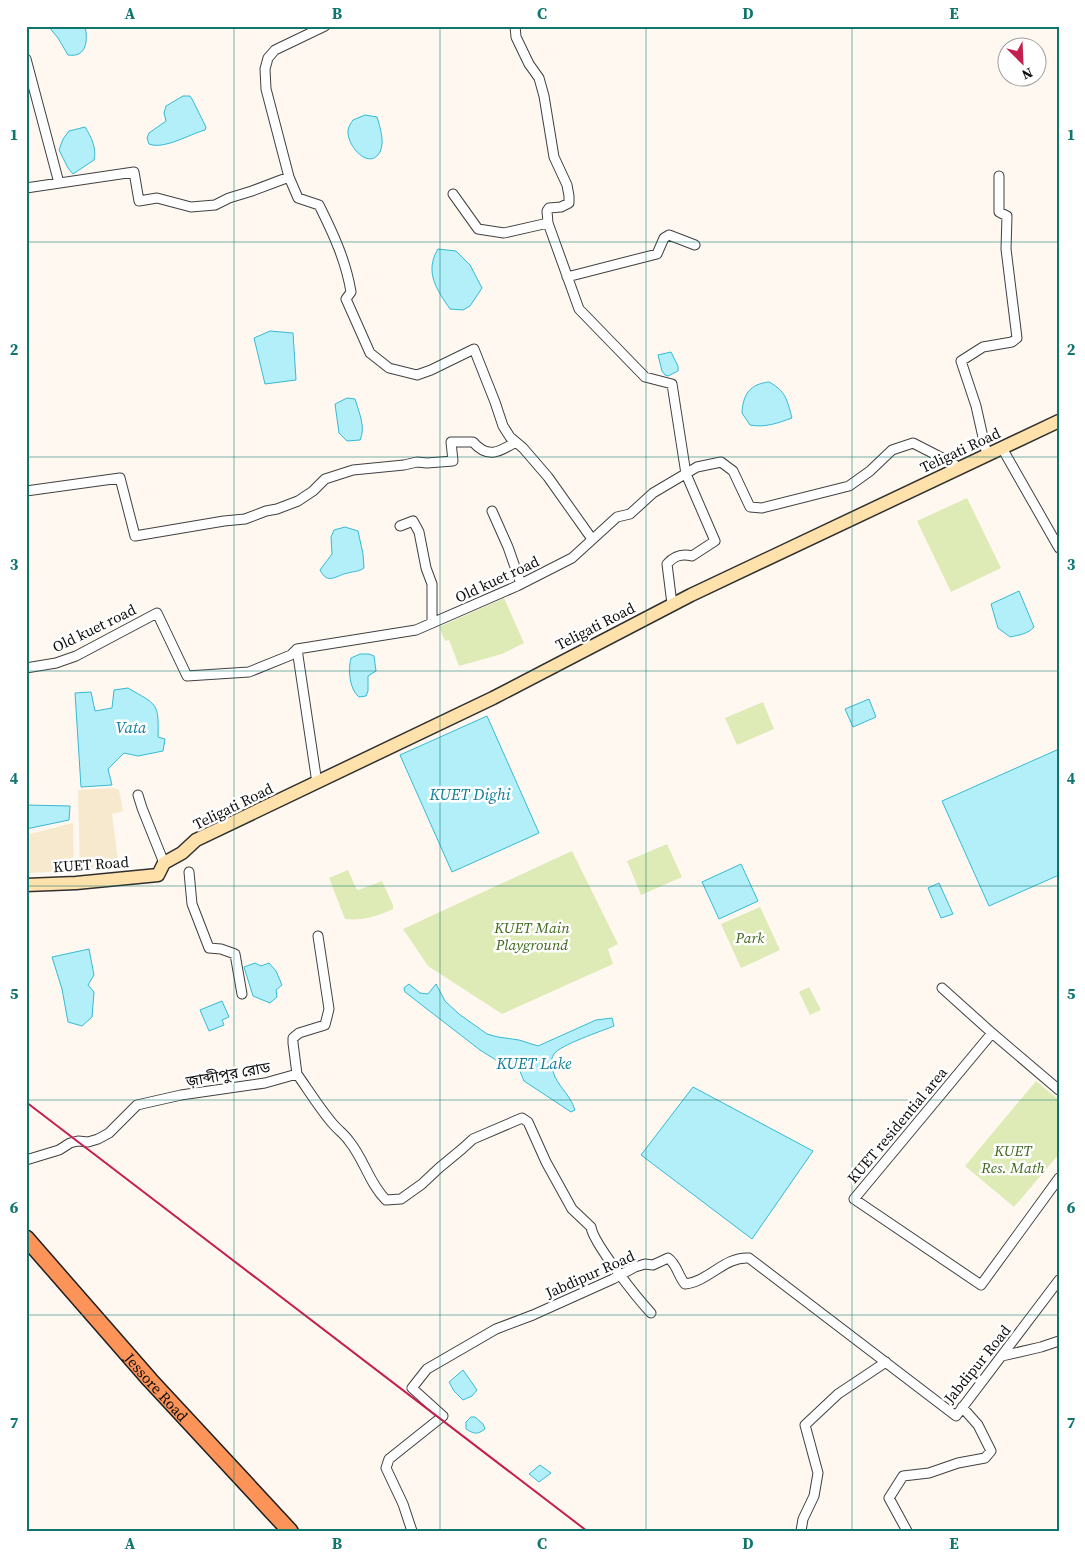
<svg xmlns="http://www.w3.org/2000/svg" width="1085" height="1557" font-family="'Source Serif 4','Noto Sans Bengali',serif">
<style>
.farmland{fill:#f6e9ce}
.green{fill:#dfebb7}
.water{fill:#b2eff9;stroke:#36bad3}
.lines{fill:none;stroke-linecap:round;stroke-linejoin:round}
.minor-casing{stroke:#414141;stroke-width:11}
.secondary-casing{stroke:#303030;stroke-width:15}
.trunk-casing{stroke:#1f1f1f;stroke-width:18}
.minor{stroke:#fff;stroke-width:9}
.secondary{stroke:#ffe1ab;stroke-width:12}
.trunk{stroke:#fc945a;stroke-width:15}
.rail{stroke:#c4204f;stroke-width:2}
.grid{fill:none;stroke:#0f766e;stroke-width:1;stroke-opacity:0.55}
.labels{text-anchor:middle;dominant-baseline:central;stroke-width:5;stroke-linejoin:round;paint-order:stroke}
.street-label{font-size:15px;fill:#0e0e0e;stroke:#fff}
.park-label{font-size:15px;font-style:italic;fill:#3e691b;stroke:#fff}
.water-label{font-size:16px;font-style:italic;fill:#127d97;stroke:#fff}
.neatline{fill:none;stroke:#0f766e;stroke-width:2}
.grid-label{font-size:16px;text-anchor:middle;font-weight:bold;fill:#0f766e}
</style>
<rect width="100%" height="100%" fill="#fff8f0"/>
<path class="farmland" d="M 114,788 L 119,790 L 123,811 L 112,814 L 119,868 L 80,871 L 78,790 Z
M 73,823 L 74,871 L 26,873 L 26,835 Z"/>
<path class="green" d="M 967,498 L 1001,568 L 951,592 L 917,521 Z
M 504,598 L 524,643 L 502,654 L 459,666 L 449,640 L 445,641 L 439,627 Z
M 763,702 L 774,729 L 737,745 L 725,718 Z
M 667,844 L 682,877 L 641,895 L 627,861 Z
M 572,851 L 618,944 L 608,949 L 613,964 L 502,1014 L 428,966 L 403,929 Z
M 348,870 L 356,888 L 358,890 L 382,881 L 393,905 L 393,909 C 378,916 362,921 345,919 L 329,878 Z
M 760,907 L 780,950 L 741,968 L 721,924 Z
M 809,987 L 821,1010 L 810,1015 L 799,992 Z
M 1036,1081 L 1059,1100 L 1059,1154 L 1014,1207 L 965,1166 Z"/>
<path class="water" d="M 48,26 L 85,26 C 88,40 87,58 68,55 L 58,38 Z
M 183,96 L 190,96 L 192,99 L 206,127 L 205,130 C 190,134 164,150 149,144 L 147,138 L 149,133 L 166,121 L 164,113 L 166,106 Z
M 365,115 L 377,117 C 380,127 385,142 380,152 C 369,171 347,146 348,131 C 348,127 351,123 353,120 Z
M 85,127 C 91,136 97,149 94,160 L 73,174 L 68,168 L 59,150 L 63,139 L 69,131 Z
M 438,249 L 456,251 L 470,265 L 482,288 L 470,306 L 463,310 L 450,309 C 437,290 424,272 438,249 Z
M 270,331 L 293,333 L 296,380 L 265,384 L 254,338 Z
M 671,352 L 678,366 L 678,371 L 668,376 L 665,375 L 662,371 L 658,355 Z
M 769,382 C 786,391 787,400 792,418 C 778,423 765,428 750,425 L 742,413 C 743,394 750,384 769,382 Z
M 347,398 L 355,399 C 359,412 366,428 360,440 L 347,441 L 339,433 L 335,404 Z
M 345,527 L 358,531 L 363,554 L 364,568 C 358,572 355,571 348,573 C 336,575 328,586 320,570 L 332,554 L 331,537 L 334,530 Z
M 1019,591 L 1034,627 C 1028,634 1019,635 1010,637 L 998,628 L 991,604 Z
M 360,654 L 369,654 L 374,656 L 376,671 L 368,676 L 368,691 L 366,696 L 359,697 C 349,689 348,669 351,658 Z
M 128,688 C 157,705 159,702 158,737 L 165,739 L 163,751 L 138,756 L 124,753 L 108,769 L 112,785 L 81,787 L 75,693 L 91,692 L 95,711 L 112,708 L 114,690 Z
M 869,699 L 876,717 L 853,727 L 845,709 Z
M 487,716 L 539,833 L 452,872 L 400,755 Z
M 1059,749 L 1059,875 L 989,906 L 942,801 Z
M 26,805 L 70,806 L 69,820 L 26,829 Z
M 741,864 L 758,901 L 719,919 L 702,882 Z
M 939,883 L 953,914 L 941,918 L 928,888 Z
M 89,949 L 94,975 L 88,985 L 94,992 L 92,1017 L 82,1026 L 68,1022 L 62,989 L 52,957 Z
M 255,963 L 261,966 L 269,963 L 276,971 L 282,985 L 276,990 L 277,997 L 270,1003 L 253,996 L 244,967 Z
M 409,984 L 420,993 L 428,994 L 436,984 L 445,1001 L 459,1014 L 487,1034 L 498,1037 L 519,1040 L 538,1046 L 596,1020 L 612,1018 L 614,1026 C 602,1031 560,1045 554,1054 C 549,1061 552,1069 555,1077 C 561,1089 570,1095 575,1110 L 571,1112 L 524,1081 L 519,1069 L 513,1063 L 507,1060 L 496,1060 L 480,1050 L 405,992 L 404,988 Z
M 222,1001 L 229,1017 L 222,1020 L 224,1025 L 209,1031 L 200,1010 Z
M 693,1087 L 813,1151 L 752,1239 L 641,1155 Z
M 463,1370 L 477,1390 L 472,1396 L 463,1400 L 454,1391 L 449,1382 Z
M 471,1417 L 475,1417 L 483,1424 L 485,1429 C 477,1435 474,1434 466,1429 L 466,1422 Z
M 540,1465 L 551,1473 L 539,1482 L 529,1474 Z"/>
<g class="lines">
<defs>
<path id="minor" d="M 515,26 L 516,37 L 529,64 L 539,78 L 544,96 L 554,157 L 567,185 L 569,196 L 569,203 L 561,207 L 549,208 L 547,211 L 548,223
M 26,59 L 59,183
M 289,177 L 266,89 L 265,69 L 268,58 L 275,50 L 325,26
M 26,188 L 134,172 L 139,201 L 157,198 L 191,207 L 215,205 L 229,198 L 252,191 L 289,177 L 298,198 L 319,205 C 333,233 346,261 351,292 L 346,299 L 370,353 L 389,368 L 417,375 L 431,370 L 474,349 L 495,402 L 503,426 L 510,437 L 523,448 L 548,477 L 592,539
M 453,194 L 478,229 L 504,233 L 548,223 L 579,309 L 645,377 L 672,384 L 686,474 L 715,541 L 692,556 C 681,553 674,556 667,564 L 672,604
M 567,277 L 657,254 L 664,238 L 669,235 L 695,245
M 1002,448 L 1059,548
M 987,455 L 976,406 L 961,361 L 983,347 L 1012,342 L 1017,338 L 1006,249 L 1007,216 L 999,212 L 999,176
M 26,491 L 120,478 L 135,536 L 224,521 L 245,519 L 266,511 L 277,509 L 298,501 L 313,491 L 325,479 L 353,470 L 404,465 L 417,462 L 427,463 L 453,461 L 451,442 L 473,442 C 488,459 499,452 516,442
M 492,511 L 508,547 L 521,584
M 400,526 L 413,521 L 419,532 L 426,568 L 432,584 L 432,623
M 297,649 L 317,783
M 26,668 L 56,663 L 76,656 L 157,613 L 187,676 L 249,672 L 291,655 L 297,649 L 416,630 L 517,586 L 572,558 L 617,517 L 630,514 L 653,493 L 697,467 L 721,462 L 733,471 L 750,507 L 762,508 L 849,486 L 870,471 L 892,450 L 913,443 L 952,463 L 959,468
M 138,795 L 142,808 L 164,863
M 189,872 L 192,904 L 209,948 L 221,949 L 235,954 L 242,994
M 942,988 L 992,1033
M 297,1074 L 293,1043 L 293,1038 L 299,1033 L 325,1025 L 329,1009 L 318,936
M 1059,1090 L 992,1033 L 854,1199 L 981,1285 L 1059,1178
M 26,1160 L 59,1150 L 70,1143 L 78,1141 L 88,1142 L 98,1139 L 109,1133 L 137,1105 L 181,1095 L 265,1083 L 297,1074 C 309,1091 320,1109 333,1124 C 338,1130 345,1135 349,1141 C 364,1159 369,1183 386,1200 L 401,1199 L 422,1184 L 439,1168 L 462,1149 L 473,1139 L 522,1118 L 528,1122 L 546,1162 L 572,1209 L 591,1227 C 593,1243 638,1299 651,1313
M 1002,1356 L 1041,1347 L 1059,1341
M 412,1531 L 403,1504 L 386,1468 L 389,1459 L 443,1416 L 412,1388 L 427,1369 L 496,1329 L 533,1315 L 613,1279 L 635,1267 L 645,1264 L 653,1265 L 668,1258 C 677,1264 678,1276 685,1284 C 708,1282 725,1256 749,1258 L 956,1416 L 1059,1280
M 801,1531 L 803,1519 L 814,1496 L 818,1473 L 805,1425 L 838,1394 L 886,1362
M 907,1531 L 889,1498 L 903,1476 L 929,1473 L 958,1463 L 985,1458 L 991,1451 L 978,1425 L 962,1407"/>
<path id="secondary" d="M 26,885 L 76,883 L 158,875 L 164,863 L 182,853 L 196,840 L 493,698 L 691,595 L 1059,421"/>
<g id="trunk">
<path id="s1" d="M 26,1238 L 150,1380 L 290,1531"/>
</g>
</defs>
<use href="#minor" class="minor-casing"/>
<use href="#secondary" class="secondary-casing"/>
<use href="#trunk" class="trunk-casing"/>
<use href="#minor" class="minor"/>
<use href="#secondary" class="secondary"/>
<use href="#trunk" class="trunk"/>
<path class="rail" d="M 26,1102 L 587,1531"/>
</g>
<path class="grid" d="M 234,26 L 234,1531M 440,26 L 440,1531M 646,26 L 646,1531M 852,26 L 852,1531M 26,242 L 1059,242M 26,457 L 1059,457M 26,671 L 1059,671M 26,886 L 1059,886M 26,1100 L 1059,1100M 26,1315 L 1059,1315"/>
<g class="labels">
<g class="street-label">
<text transform="translate(960 450) rotate(-25)">Teligati Road</text>
<text transform="translate(497 579) rotate(-25)">Old kuet road</text>
<text transform="translate(595 626) rotate(-27)">Teligati Road</text>
<text transform="translate(94 628) rotate(-26)">Old kuet road</text>
<text transform="translate(233 806) rotate(-26)">Teligati Road</text>
<text transform="translate(91 864) rotate(-4)">KUET Road</text>
<text transform="translate(228 1074) rotate(-10)">জ়াব্দীপুর রোড</text>
<text transform="translate(897 1125) rotate(-50)">KUET residential area</text>
<text transform="translate(590 1274) rotate(-24)">Jabdipur Road</text>
<text transform="translate(977 1364) rotate(-51)">Jabdipur Road</text>
<text stroke="none"><textPath href="#s1" startOffset="198">Jessore Road</textPath></text>
</g>
<g class="park-label">
<text x="532" y="927">KUET Main<tspan x="532" dy="17">Playground</tspan></text>
<text x="750" y="937">Park</text>
<text x="1013" y="1150">KUET<tspan x="1013" dy="17">Res. Math</tspan></text>
</g>
<g class="water-label">
<text x="131" y="727">Vata</text>
<text x="470" y="794">KUET Dighi</text>
<text x="534" y="1063">KUET Lake</text>
</g>
</g>
<rect width="1085" height="1557" fill="none" stroke="#ffffff" stroke-width="55"/>
<g transform="translate(1022 62) rotate(156)"><circle r="24" fill="#ffffff" stroke="#9f9f9f"/>
<path d="M0-4L9 19L0 12L-9 19Z" fill="#c4204f"/>
<text y="-8" font-size="14" font-weight="bold" text-anchor="middle" fill="#0e0e0e">N</text>
</g>
<rect x="28" y="28" width="1030" height="1502" class="neatline"/>
<g class="grid-label">
<text x="130" y="19">A</text>
<text x="337" y="19">B</text>
<text x="542" y="19">C</text>
<text x="748" y="19">D</text>
<text x="954" y="19">E</text>
<text x="14" y="140">1</text>
<text x="1071" y="140">1</text>
<text x="14" y="355">2</text>
<text x="1071" y="355">2</text>
<text x="14" y="570">3</text>
<text x="1071" y="570">3</text>
<text x="14" y="784">4</text>
<text x="1071" y="784">4</text>
<text x="14" y="999">5</text>
<text x="1071" y="999">5</text>
<text x="14" y="1213">6</text>
<text x="1071" y="1213">6</text>
<text x="14" y="1428">7</text>
<text x="1071" y="1428">7</text>
<text x="130" y="1549">A</text>
<text x="337" y="1549">B</text>
<text x="542" y="1549">C</text>
<text x="748" y="1549">D</text>
<text x="954" y="1549">E</text>
</g>
</svg>
